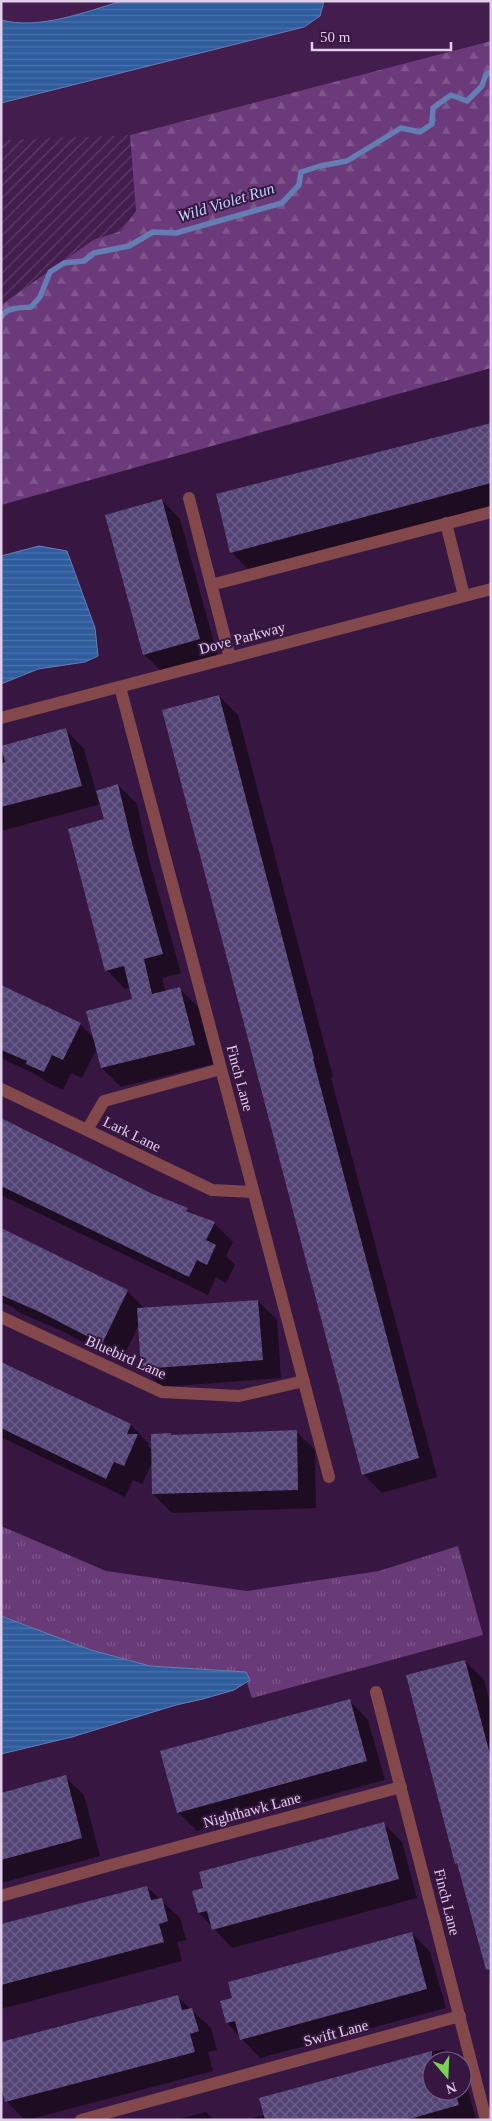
<svg xmlns="http://www.w3.org/2000/svg" width="492" height="2121" font-family="Georgia,serif">
<style>
.built{fill:#421d4e}
.industrial{fill:url(#industrial-furrows)}
.grass{fill:url(#grass-tufts)}
.forest{fill:url(#forest-firs)}
.water{fill:url(#water-rules);stroke:#647eb4}
.shadow{fill:#0007}
.lines{fill:none;stroke-linecap:round;stroke-linejoin:round}
.stream{stroke:#647eb4;stroke-width:5.5}
.building{fill:url(#building-cross-hatch)}
.street{stroke:#82484b;stroke-width:12}
.labels{text-anchor:middle;dominant-baseline:central;stroke-width:4;stroke-linejoin:round;paint-order:stroke}
.street-label{font-size:15px;fill:#e1cee8;stroke:#371741}
.water-label{font-size:16px;font-style:italic;fill:#bdd7fd;stroke:#371741}
</style>
<defs>
<pattern id="industrial-furrows" width="10" height="10" patternUnits="userSpaceOnUse" patternTransform="scale(1.25)"><rect width="10" height="10" fill="#421d4e"/><path d="M-1 1l2-2M0 10L10 0M9 11l2-2" fill="none" stroke="#5d3d68"/></pattern>
<pattern id="grass-tufts" width="24" height="20" patternUnits="userSpaceOnUse" patternTransform="scale(1.25)"><rect width="24" height="20" fill="#693a78"/><path d="M3 7l-1-3M5 7V3M7 7l1-3M15 17l-1-3M17 17v-4M19 17l1-3" fill="none" stroke="#7e558b"/></pattern>
<pattern id="forest-firs" width="22" height="20" patternUnits="userSpaceOnUse" patternTransform="scale(1.25)"><rect width="22" height="20" fill="#6b3a7b"/><path d="M5 1l3.5 6h-7zM16 11l3.5 6h-7z" fill="#80558e"/></pattern>
<pattern id="water-rules" width="6" height="5" patternUnits="userSpaceOnUse" patternTransform="scale(1.25)"><rect width="6" height="5" fill="#2e5c9d"/><path d="M0 2.5h6" fill="none" stroke="#4c72ab"/></pattern>
<pattern id="building-cross-hatch" width="8" height="8" patternUnits="userSpaceOnUse" patternTransform="scale(1.25)"><rect width="8" height="8" fill="#534476"/><path d="M0 0l8 8M0 8l8-8" fill="none" stroke="#6b5e8a"/></pattern>
</defs>
<rect width="100%" height="100%" fill="#371741"/>
<path class="built" d="M 1,1 L 491,1 L 491,41 L 130,135 L 1,140 Z"/>
<path class="industrial" d="M 130,135 L 136,211 L 121,231 L 93,240 L 1,305 L 1,140 Z"/>
<path class="grass" d="M 1,1526 L 106,1571 L 247,1591 L 379,1571 L 458,1546 L 483,1635 L 252,1698 L 247,1683 L 250,1680 L 246,1672 L 150,1666 L 91,1650 L 1,1616 Z"/>
<path class="forest" d="M 491,41 L 491,368 L 1,505 L 1,305 L 93,240 L 121,231 L 136,211 L 130,135 Z"/>
<path class="water" d="M 122,1 L 324,1 L 320,16 L 304,27 L 1,103 L 1,20 C 40,30 85,12 122,1 Z
M 39,546 L 67,551 L 95,628 L 98,656 L 85,662 L 38,669 L 1,684 L 1,556 Z
M 1,1616 L 91,1650 L 150,1666 L 246,1672 L 250,1680 L 234,1690 L 203,1699 L 176,1705 L 72,1737 L 1,1754 Z"/>
<path class="shadow" d="M 491,423 L 491,507 L 250,571 L 231,552 Z
M 162,500 L 180,519 L 218,657 L 163,673 L 144,654 Z
M 219,696 L 238,715 L 333,1077 L 331,1078 L 437,1477 L 382,1493 L 363,1474 Z
M 66,730 L 84,749 L 96,792 L 118,785 L 137,804 L 150,863 L 181,973 L 162,978 L 166,992 L 179,988 L 198,1007 L 213,1064 L 121,1087 L 102,1068 L 97,1048 L 82,1078 L 71,1073 L 63,1090 L 46,1082 L 39,1076 L 1,1058 L 1,986 L 80,1024 L 94,1038 L 134,1000 L 131,987 L 125,989 L 107,970 L 105,820 L 101,804 L 1,831 L 1,747 Z
M 1,1120 L 214,1223 L 233,1242 L 226,1256 L 235,1265 L 226,1283 L 216,1277 L 208,1295 L 1,1195 Z
M 1,1230 L 127,1291 L 145,1309 L 258,1301 L 277,1320 L 281,1378 L 161,1387 L 143,1368 L 139,1324 L 121,1362 L 62,1331 L 18,1312 L 13,1307 L 1,1302 Z
M 1,1363 L 131,1425 L 149,1444 L 148,1446 L 152,1450 L 172,1436 L 296,1431 L 315,1450 L 316,1508 L 172,1513 L 153,1494 L 153,1461 L 142,1484 L 133,1480 L 125,1497 L 1,1437 Z
M 465,1661 L 484,1680 L 491,1706 L 491,1981 L 459,1866 L 456,1863 Z
M 350,1701 L 368,1720 L 385,1780 L 197,1831 L 178,1812 Z
M 65,1777 L 84,1795 L 100,1856 L 1,1883 L 1,1794 Z
M 383,1823 L 402,1842 L 417,1898 L 232,1948 L 199,1913 Z
M 147,1887 L 180,1918 L 186,1940 L 177,1942 L 182,1961 L 1,2009 L 1,1926 Z
M 412,1933 L 430,1952 L 446,2008 L 260,2058 L 227,2023 L 222,2002 Z
M 178,1997 L 211,2028 L 217,2050 L 208,2052 L 213,2071 L 27,2120 L 25,2120 L 6,2101 Z
M 443,2049 L 455,2061 L 432,2061 L 432,2091 L 462,2091 L 462,2068 L 476,2120 L 254,2120 L 253,2118 L 265,2115 L 261,2099 Z
M 206,2112 L 214,2120 L 175,2120 Z"/>
<g class="lines">
<path class="stream" d="M 1,317 C 7,307 20,308 31,307 L 40,297 L 50,272 L 64,263 L 84,261 L 94,253 L 129,246 L 153,232 L 176,233 L 282,203 L 299,185 L 301,172 L 320,166 L 347,161 L 401,128 L 420,132 L 432,124 L 433,108 L 451,95 L 467,101 L 482,86 L 486,74 L 491,73"/>
</g>
<path class="building" d="M 491,423 L 491,483 L 230,553 L 216,494 Z
M 162,499 L 200,639 L 143,655 L 105,515 Z
M 219,695 L 314,1059 L 313,1059 L 419,1458 L 362,1475 L 162,710 Z
M 66,728 L 82,786 L 1,807 L 1,763 L 5,762 L 1,746 Z
M 118,784 L 132,843 L 163,954 L 144,959 L 152,994 L 180,987 L 195,1045 L 101,1068 L 86,1011 L 132,999 L 124,966 L 105,971 L 68,829 L 104,819 L 96,791 Z
M 1,985 L 81,1023 L 63,1060 L 52,1055 L 44,1072 L 26,1064 L 27,1061 L 1,1050 Z
M 1,1118 L 153,1194 L 188,1208 L 186,1211 L 215,1222 L 206,1240 L 216,1245 L 207,1265 L 197,1260 L 189,1277 L 1,1186 Z
M 1,1228 L 128,1290 L 102,1344 L 42,1313 L 1,1295 Z
M 258,1300 L 263,1360 L 141,1369 L 137,1308 Z
M 1,1362 L 131,1424 L 127,1434 L 138,1434 L 124,1466 L 114,1462 L 106,1479 L 1,1428 Z
M 297,1430 L 298,1490 L 152,1494 L 151,1434 L 171,1433 L 171,1435 Z
M 465,1660 L 491,1758 L 491,1969 L 486,1970 L 457,1863 L 455,1864 L 406,1675 Z
M 350,1699 L 367,1761 L 177,1813 L 160,1751 Z
M 66,1775 L 82,1838 L 1,1860 L 1,1793 Z
M 384,1822 L 399,1879 L 212,1930 L 207,1911 L 198,1913 L 192,1891 L 203,1888 L 199,1872 Z
M 147,1886 L 151,1900 L 162,1898 L 168,1921 L 159,1924 L 164,1942 L 1,1985 L 1,1924 Z
M 412,1932 L 427,1989 L 240,2040 L 235,2021 L 226,2023 L 220,2001 L 232,1998 L 228,1982 Z
M 178,1995 L 182,2010 L 192,2008 L 199,2031 L 190,2034 L 195,2052 L 5,2102 L 1,2087 L 1,2042 Z
M 432,2051 L 432,2091 L 455,2091 L 459,2105 L 406,2120 L 265,2120 L 259,2098 Z"/>
<g class="lines">
<path class="street" d="M 189,498 L 230,658
M 446,523 L 464,596
M 211,585 L 491,512
M 120,687 L 329,1477
M 1,718 L 491,589
M 1,1089 L 212,1190 L 253,1192
M 87,1130 L 104,1101 L 221,1069
M 1,1317 L 162,1392 L 239,1396 L 304,1381
M 376,1692 L 486,2120
M 1,1896 L 111,1865 L 401,1787
M 81,2120 L 460,2016"/>
</g>
<g class="labels">
<g class="street-label">
<text transform="translate(242 638) rotate(-15)">Dove Parkway</text>
<text transform="translate(240 1078) rotate(75)">Finch Lane</text>
<text transform="translate(132 1134) rotate(26)">Lark Lane</text>
<text transform="translate(126 1357) rotate(24)">Bluebird Lane</text>
<text transform="translate(252 1810) rotate(-15)">Nighthawk Lane</text>
<text transform="translate(447 1902) rotate(76)">Finch Lane</text>
<text transform="translate(336 2033) rotate(-15)">Swift Lane</text>
</g>
<g class="water-label">
<text transform="translate(226 202) rotate(-17)">Wild Violet Run</text>
</g>
</g>
<rect width="492" height="2121" fill="none" stroke="#e1cee8" stroke-width="5"/>
<g transform="translate(447 2076) rotate(161)"><circle r="24" fill="#371741" stroke="#7b6084"/>
<path d="M0-4L9 19L0 12L-9 19Z" fill="#7bd155"/>
<text y="-8" font-size="14" font-weight="bold" text-anchor="middle" fill="#e1cee8">N</text>
</g>
<path d="M312 42v8h139v-8" fill="none" stroke="#e1cee8" stroke-width="2.5"/>
<text x="320" y="42" font-size="15" fill="#e1cee8" stroke="#371741" stroke-width="4" paint-order="stroke">50 m</text>
</svg>
